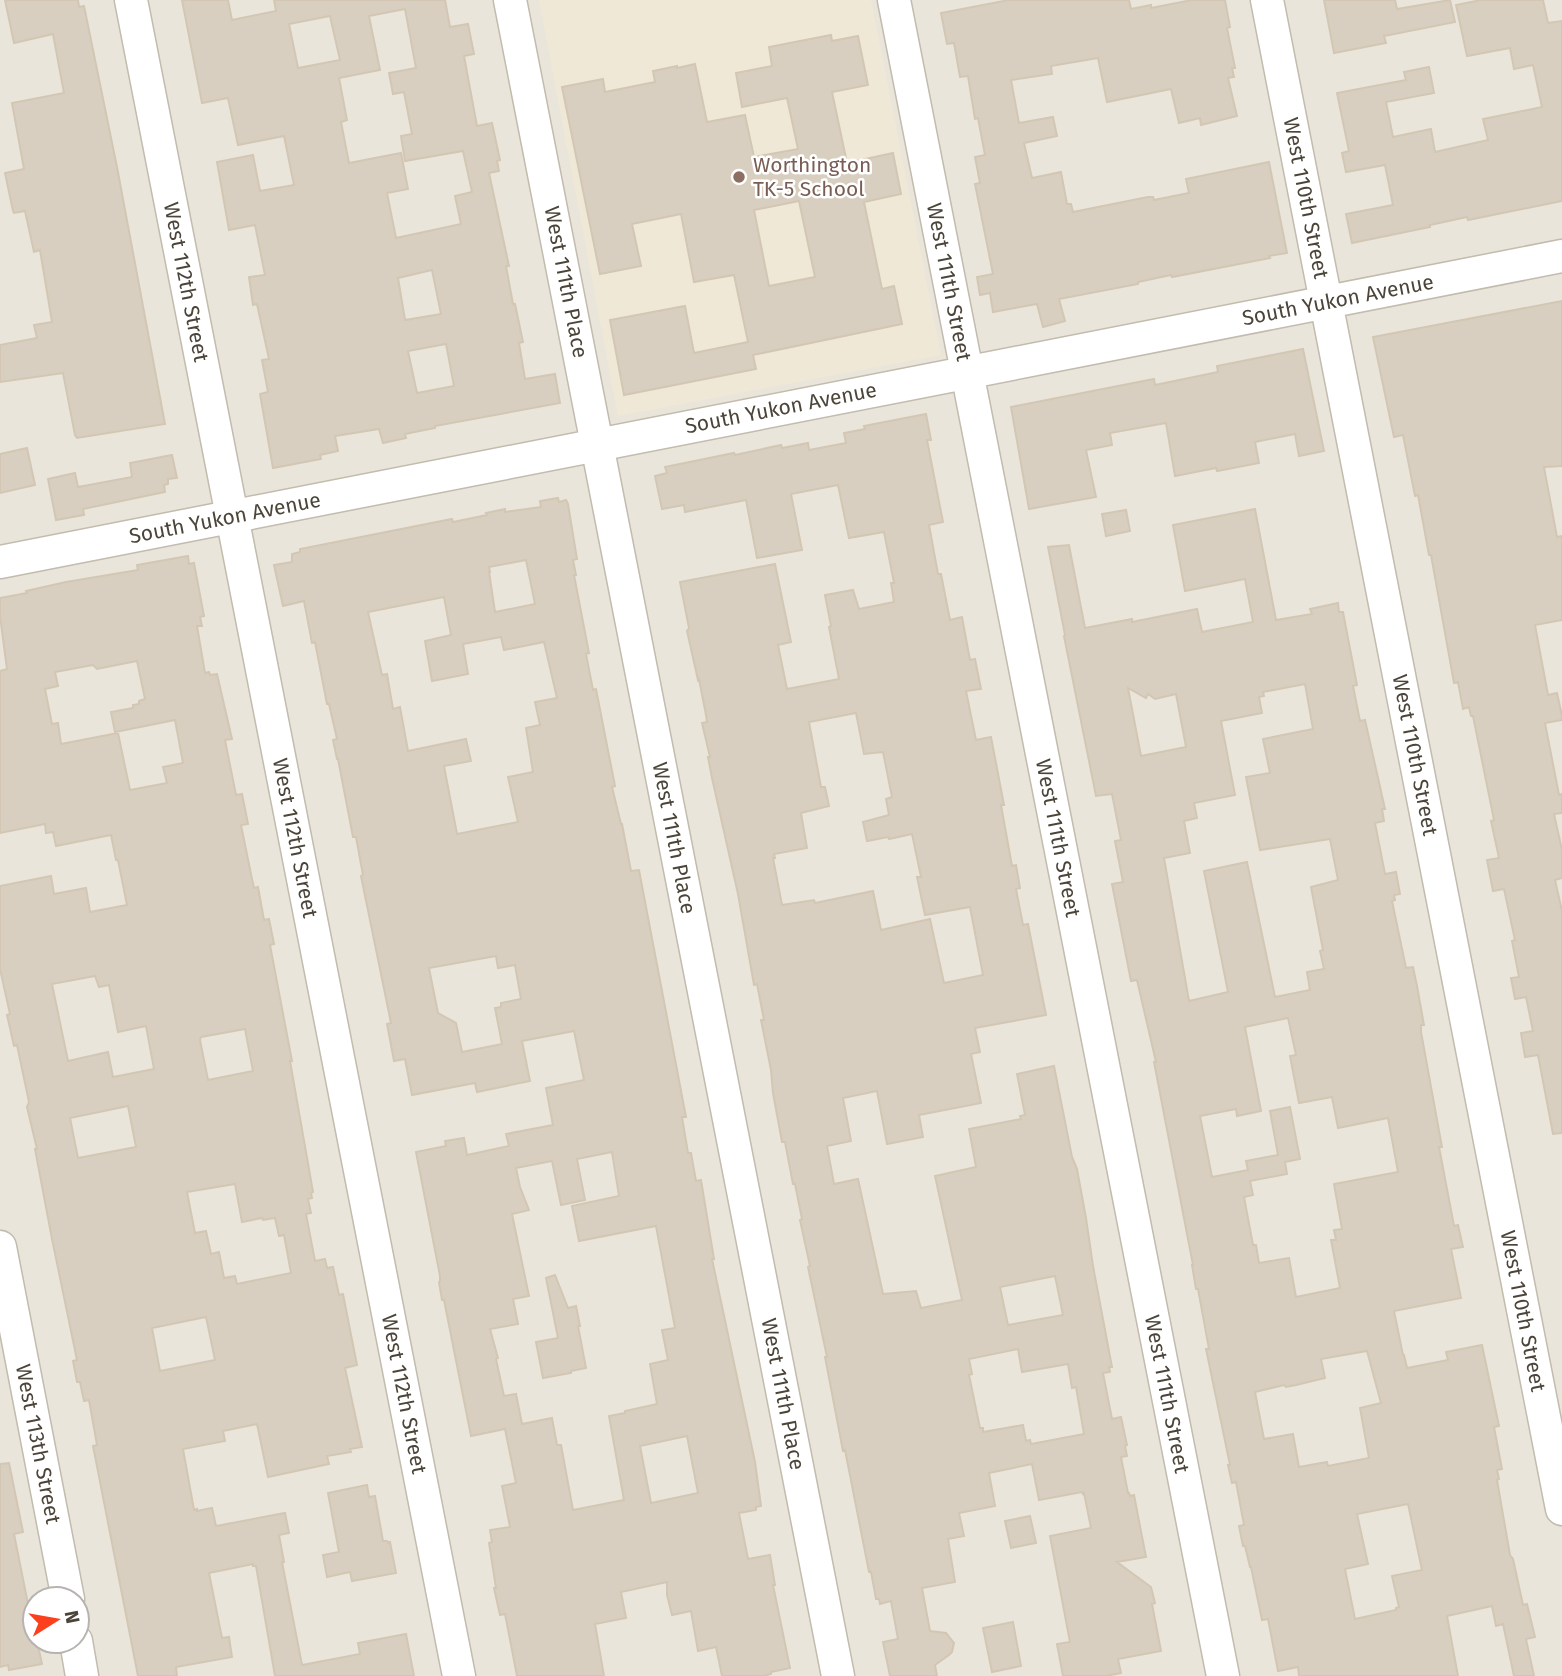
<svg xmlns="http://www.w3.org/2000/svg" width="1562" height="1676" font-family="'Fira Sans',sans-serif">
<style>
.residential{fill:#eae5da;fill-rule:evenodd}
.education{fill:#efe8d6}
.building{fill:#d8cfc1;stroke:#d3c7b4;stroke-width:2;fill-rule:evenodd}
.lines{fill:none;stroke-linecap:round;stroke-linejoin:round}
.minor-casing{stroke:#c2bbae;stroke-width:35}
.minor{stroke:#fff;stroke-width:32}
.education-dot{fill:#8d6e63;stroke:#fff;stroke-width:2.5}
.labels{text-anchor:middle;dominant-baseline:central;stroke-width:5;stroke-linejoin:round;paint-order:stroke}
.education-label{font-size:21px;fill:#785e54;stroke:#fff;text-anchor:start}
.street-label{font-size:21px;fill:#4b4439;stroke:#fff}
</style>
<rect width="100%" height="100%" fill="#f6f3ec"/>
<path class="residential" d="M 0,0 L 1562,0 L 1562,1676 L 0,1676 ZM 35,1599 L 77,1599 L 77,1641 L 35,1641 Z"/>
<path class="education" d="M 539,0 L 871,0 L 941,355 L 618,416 Z"/>
<path class="building" d="M 5,0 L 78,0 L 79,7 L 84,6 L 117,167 L 165,424 L 77,438 L 75,435 L 63,373 L 0,382 L 0,345 L 37,338 L 34,325 L 52,322 L 40,250 L 34,252 L 25,211 L 14,213 L 13,211 L 5,173 L 24,169 L 12,103 L 64,93 L 53,34 L 14,43 Z
M 182,0 L 228,0 L 232,20 L 276,11 L 274,0 L 445,0 L 450,27 L 468,24 L 474,54 L 464,56 L 477,126 L 492,123 L 500,160 L 497,161 L 499,171 L 489,173 L 509,266 L 506,266 L 513,304 L 515,304 L 523,342 L 519,343 L 525,379 L 555,374 L 560,403 L 435,426 L 435,428 L 405,434 L 406,438 L 383,443 L 379,429 L 335,436 L 338,451 L 320,455 L 321,459 L 273,468 L 260,394 L 268,392 L 262,360 L 269,359 L 257,304 L 253,305 L 249,277 L 265,275 L 255,225 L 229,230 L 217,162 L 253,155 L 260,191 L 294,185 L 284,136 L 238,145 L 228,98 L 202,103 ZM 405,9 L 416,68 L 389,73 L 393,94 L 404,92 L 412,134 L 401,136 L 405,161 L 463,151 L 472,192 L 455,196 L 461,224 L 396,238 L 387,193 L 408,189 L 401,153 L 349,163 L 341,122 L 347,120 L 339,78 L 380,70 L 369,16 ZM 330,16 L 340,60 L 298,68 L 289,24 ZM 432,270 L 441,314 L 405,320 L 398,278 ZM 446,344 L 454,386 L 417,393 L 408,351 Z
M 1009,0 L 1129,0 L 1131,9 L 1151,5 L 1151,8 L 1192,0 L 1225,0 L 1230,27 L 1227,28 L 1235,68 L 1232,68 L 1234,77 L 1228,78 L 1237,116 L 1201,125 L 1200,118 L 1179,123 L 1171,89 L 1107,102 L 1098,58 L 1051,66 L 1052,74 L 1011,80 L 1019,123 L 1053,117 L 1057,136 L 1024,143 L 1032,178 L 1061,172 L 1067,204 L 1071,204 L 1073,212 L 1148,197 L 1153,197 L 1154,200 L 1189,193 L 1186,179 L 1269,162 L 1287,253 L 1269,256 L 1270,258 L 1172,277 L 1171,275 L 1138,282 L 1138,284 L 1059,299 L 1065,321 L 1043,327 L 1037,304 L 993,312 L 990,293 L 980,295 L 977,277 L 993,274 L 975,184 L 980,183 L 975,157 L 985,155 L 978,118 L 975,119 L 968,76 L 960,77 L 954,43 L 947,44 L 941,13 Z
M 1324,0 L 1395,0 L 1397,9 L 1450,0 L 1455,22 L 1384,36 L 1386,43 L 1334,53 Z
M 1481,0 L 1543,0 L 1548,23 L 1562,21 L 1562,201 L 1468,220 L 1467,217 L 1430,225 L 1430,227 L 1352,243 L 1346,214 L 1393,205 L 1385,165 L 1346,172 L 1342,153 L 1349,151 L 1337,93 L 1406,80 L 1404,72 L 1429,67 L 1434,93 L 1386,102 L 1393,137 L 1431,129 L 1435,152 L 1488,140 L 1483,119 L 1542,107 L 1533,65 L 1514,69 L 1510,48 L 1467,56 L 1456,5 Z
M 831,35 L 832,41 L 858,36 L 868,85 L 832,92 L 847,163 L 893,153 L 901,194 L 864,202 L 882,289 L 894,286 L 902,324 L 753,355 L 756,369 L 624,395 L 610,320 L 685,306 L 694,353 L 748,342 L 734,275 L 694,282 L 681,214 L 632,224 L 641,266 L 600,274 L 562,87 L 603,79 L 605,92 L 655,82 L 653,71 L 677,66 L 677,68 L 695,64 L 707,122 L 745,115 L 754,157 L 798,149 L 787,98 L 742,107 L 736,73 L 772,66 L 769,47 ZM 799,201 L 815,277 L 769,286 L 754,210 Z
M 1562,301 L 1562,466 L 1544,467 L 1557,537 L 1562,536 L 1562,620 L 1535,625 L 1548,695 L 1557,693 L 1562,716 L 1562,720 L 1545,723 L 1559,795 L 1562,794 L 1562,813 L 1554,814 L 1562,850 L 1562,878 L 1555,880 L 1562,911 L 1562,1133 L 1553,1134 L 1538,1055 L 1525,1057 L 1521,1033 L 1533,1031 L 1526,997 L 1515,999 L 1511,978 L 1519,977 L 1512,941 L 1515,940 L 1504,889 L 1493,891 L 1487,860 L 1499,858 L 1491,821 L 1494,820 L 1473,716 L 1471,716 L 1469,707 L 1463,709 L 1458,682 L 1454,683 L 1431,555 L 1429,555 L 1418,495 L 1415,496 L 1403,435 L 1394,437 L 1373,337 Z
M 1303,349 L 1324,451 L 1299,456 L 1295,434 L 1255,442 L 1259,463 L 1217,471 L 1216,468 L 1175,476 L 1166,423 L 1110,433 L 1112,445 L 1086,450 L 1096,497 L 1029,509 L 1011,407 L 1154,379 L 1155,385 L 1218,372 L 1217,366 Z
M 926,414 L 931,440 L 927,440 L 943,522 L 929,525 L 938,574 L 941,574 L 950,620 L 962,617 L 970,660 L 975,659 L 981,689 L 966,691 L 976,740 L 991,737 L 1004,805 L 1001,805 L 1012,866 L 1016,865 L 1020,888 L 1016,889 L 1023,925 L 1028,924 L 1046,1015 L 975,1028 L 980,1052 L 971,1054 L 981,1103 L 919,1115 L 923,1137 L 887,1144 L 877,1091 L 843,1098 L 851,1141 L 827,1146 L 834,1184 L 858,1179 L 883,1294 L 916,1291 L 921,1308 L 962,1300 L 935,1176 L 976,1167 L 969,1129 L 1021,1119 L 1020,1116 L 1025,1115 L 1017,1074 L 1054,1066 L 1072,1157 L 1077,1169 L 1086,1218 L 1093,1266 L 1112,1367 L 1109,1367 L 1110,1372 L 1103,1373 L 1112,1419 L 1121,1417 L 1127,1445 L 1125,1446 L 1127,1456 L 1121,1457 L 1128,1493 L 1129,1493 L 1130,1496 L 1134,1495 L 1146,1557 L 1117,1562 L 1151,1587 L 1155,1603 L 1152,1604 L 1161,1651 L 1118,1659 L 1121,1673 L 1106,1676 L 1063,1676 L 1057,1644 L 1070,1642 L 1050,1536 L 1091,1528 L 1084,1493 L 1083,1494 L 1082,1492 L 1039,1500 L 1032,1464 L 989,1473 L 995,1506 L 959,1513 L 964,1536 L 948,1539 L 955,1582 L 922,1588 L 930,1631 L 946,1633 L 954,1643 L 952,1652 L 949,1655 L 935,1665 L 937,1676 L 890,1676 L 883,1642 L 898,1639 L 891,1601 L 880,1604 L 879,1599 L 876,1599 L 871,1572 L 869,1572 L 845,1450 L 843,1451 L 825,1357 L 827,1357 L 808,1267 L 810,1266 L 800,1220 L 802,1219 L 795,1184 L 793,1184 L 785,1142 L 782,1142 L 773,1093 L 771,1070 L 761,1020 L 764,1020 L 757,984 L 754,985 L 738,894 L 712,778 L 708,757 L 710,757 L 702,723 L 707,722 L 706,715 L 699,679 L 698,680 L 687,631 L 689,628 L 680,582 L 775,564 L 791,642 L 778,645 L 787,689 L 839,679 L 829,627 L 831,626 L 825,595 L 853,590 L 859,609 L 894,602 L 891,583 L 894,583 L 884,532 L 849,538 L 838,485 L 791,494 L 802,550 L 757,558 L 746,500 L 685,512 L 684,505 L 662,509 L 655,476 L 667,473 L 665,467 L 734,453 L 735,455 L 781,445 L 782,448 L 808,443 L 809,450 L 846,443 L 844,433 L 865,429 L 864,426 ZM 856,713 L 864,754 L 883,752 L 892,797 L 886,799 L 889,815 L 863,822 L 867,841 L 888,837 L 889,839 L 912,834 L 921,877 L 917,877 L 925,915 L 970,907 L 983,975 L 944,983 L 930,919 L 881,930 L 873,891 L 815,903 L 814,900 L 782,905 L 773,858 L 775,858 L 774,854 L 807,848 L 801,813 L 829,806 L 825,787 L 821,787 L 809,722 ZM 1055,1276 L 1063,1315 L 1008,1325 L 1000,1287 ZM 1018,1349 L 1022,1372 L 1068,1364 L 1072,1388 L 1076,1387 L 1084,1434 L 1031,1444 L 1030,1440 L 1026,1441 L 1023,1425 L 983,1432 L 983,1428 L 980,1428 L 969,1375 L 972,1374 L 969,1359 Z
M 27,448 L 35,485 L 0,493 L 0,454 Z
M 172,455 L 177,478 L 168,479 L 168,484 L 164,485 L 165,492 L 83,509 L 84,515 L 56,520 L 48,479 L 75,473 L 78,487 L 132,477 L 130,463 Z
M 558,498 L 559,502 L 566,500 L 568,504 L 577,559 L 573,560 L 576,575 L 574,575 L 589,653 L 586,654 L 593,690 L 596,689 L 615,786 L 612,787 L 621,824 L 622,824 L 631,871 L 639,870 L 686,1117 L 682,1117 L 688,1153 L 691,1153 L 696,1181 L 701,1180 L 714,1259 L 712,1259 L 755,1462 L 761,1506 L 756,1507 L 756,1510 L 739,1513 L 748,1559 L 770,1555 L 775,1585 L 773,1585 L 790,1668 L 771,1672 L 771,1674 L 762,1676 L 722,1676 L 716,1647 L 698,1651 L 691,1611 L 672,1615 L 667,1595 L 667,1582 L 621,1592 L 626,1618 L 595,1624 L 604,1676 L 517,1676 L 505,1614 L 500,1615 L 494,1588 L 496,1588 L 489,1543 L 492,1542 L 490,1530 L 510,1527 L 502,1486 L 516,1483 L 505,1429 L 471,1436 L 444,1300 L 442,1300 L 439,1282 L 440,1281 L 440,1276 L 416,1152 L 446,1146 L 445,1141 L 464,1138 L 467,1155 L 509,1146 L 506,1134 L 553,1125 L 546,1088 L 584,1080 L 574,1031 L 522,1041 L 530,1081 L 477,1092 L 475,1083 L 412,1095 L 405,1059 L 394,1061 L 387,1024 L 391,1023 L 361,876 L 363,875 L 356,837 L 353,837 L 338,759 L 337,759 L 333,740 L 337,739 L 329,704 L 327,704 L 315,642 L 312,643 L 304,601 L 283,606 L 274,565 L 292,562 L 292,554 L 300,552 L 300,549 L 452,519 L 453,522 L 487,515 L 486,513 L 505,509 L 505,512 L 541,507 L 540,501 ZM 526,560 L 535,604 L 495,612 L 489,572 L 490,572 L 489,567 ZM 444,597 L 451,635 L 425,641 L 432,681 L 468,674 L 463,644 L 501,637 L 504,650 L 544,642 L 557,698 L 535,702 L 540,725 L 526,728 L 533,772 L 508,777 L 518,822 L 457,834 L 444,766 L 471,761 L 466,739 L 408,751 L 400,707 L 393,709 L 387,674 L 382,675 L 368,612 ZM 496,956 L 498,968 L 515,965 L 521,999 L 501,1003 L 501,1007 L 495,1008 L 502,1044 L 462,1052 L 456,1023 L 438,1013 L 429,968 ZM 612,1152 L 619,1196 L 572,1206 L 579,1241 L 656,1226 L 675,1328 L 662,1330 L 668,1360 L 650,1364 L 657,1404 L 625,1411 L 625,1413 L 609,1416 L 624,1500 L 573,1510 L 561,1445 L 557,1445 L 552,1418 L 522,1424 L 516,1394 L 504,1396 L 496,1359 L 498,1358 L 490,1329 L 518,1324 L 513,1299 L 529,1296 L 512,1214 L 529,1210 L 520,1187 L 516,1168 L 552,1161 L 561,1205 L 585,1200 L 577,1159 ZM 687,1436 L 698,1493 L 651,1503 L 640,1446 Z
M 1255,509 L 1276,620 L 1312,614 L 1310,609 L 1338,603 L 1339,612 L 1343,612 L 1357,685 L 1353,686 L 1360,721 L 1365,720 L 1385,809 L 1382,809 L 1384,821 L 1375,823 L 1385,874 L 1396,872 L 1400,894 L 1394,895 L 1395,900 L 1392,901 L 1406,968 L 1413,967 L 1417,986 L 1424,1025 L 1421,1025 L 1421,1032 L 1442,1147 L 1439,1147 L 1454,1226 L 1458,1225 L 1463,1247 L 1451,1249 L 1461,1298 L 1394,1311 L 1403,1355 L 1404,1355 L 1407,1368 L 1448,1360 L 1446,1352 L 1482,1345 L 1499,1426 L 1494,1427 L 1502,1469 L 1497,1470 L 1499,1479 L 1497,1480 L 1510,1555 L 1513,1559 L 1523,1605 L 1527,1604 L 1535,1637 L 1526,1639 L 1534,1676 L 1514,1676 L 1503,1624 L 1496,1626 L 1492,1606 L 1447,1616 L 1458,1676 L 1299,1676 L 1298,1667 L 1278,1671 L 1268,1619 L 1262,1620 L 1251,1567 L 1250,1567 L 1245,1546 L 1243,1546 L 1239,1526 L 1244,1525 L 1236,1482 L 1232,1483 L 1228,1465 L 1230,1465 L 1206,1349 L 1209,1349 L 1198,1289 L 1196,1289 L 1192,1265 L 1193,1265 L 1154,1062 L 1156,1062 L 1137,980 L 1131,981 L 1112,884 L 1123,882 L 1115,841 L 1121,840 L 1112,794 L 1096,796 L 1064,636 L 1065,635 L 1048,547 L 1069,545 L 1085,628 L 1132,619 L 1132,622 L 1197,609 L 1202,632 L 1253,622 L 1245,579 L 1185,591 L 1173,525 ZM 1305,684 L 1313,729 L 1263,739 L 1270,773 L 1246,777 L 1260,850 L 1330,839 L 1338,880 L 1311,887 L 1323,950 L 1320,951 L 1324,969 L 1307,972 L 1310,990 L 1275,997 L 1247,862 L 1204,871 L 1228,992 L 1189,1001 L 1164,858 L 1190,853 L 1184,821 L 1197,818 L 1194,803 L 1235,795 L 1221,721 L 1262,713 L 1259,697 L 1264,696 L 1263,692 ZM 1128,688 L 1146,698 L 1148,694 L 1155,699 L 1176,694 L 1186,747 L 1141,756 ZM 1288,1018 L 1296,1055 L 1290,1056 L 1299,1103 L 1332,1097 L 1338,1128 L 1388,1118 L 1398,1172 L 1334,1184 L 1342,1229 L 1334,1230 L 1336,1240 L 1331,1240 L 1340,1288 L 1296,1297 L 1289,1258 L 1259,1263 L 1256,1245 L 1253,1245 L 1244,1197 L 1253,1195 L 1250,1181 L 1287,1174 L 1285,1162 L 1300,1159 L 1290,1107 L 1270,1111 L 1278,1155 L 1246,1161 L 1248,1170 L 1212,1177 L 1200,1116 L 1236,1109 L 1237,1116 L 1261,1111 L 1245,1027 ZM 1367,1351 L 1381,1403 L 1360,1408 L 1369,1458 L 1328,1466 L 1327,1462 L 1299,1467 L 1293,1434 L 1264,1439 L 1255,1392 L 1284,1385 L 1286,1387 L 1296,1385 L 1325,1378 L 1321,1359 ZM 1408,1504 L 1422,1570 L 1392,1576 L 1399,1607 L 1396,1608 L 1396,1610 L 1355,1619 L 1345,1569 L 1368,1564 L 1357,1514 Z
M 1126,510 L 1130,531 L 1106,536 L 1102,514 Z
M 188,556 L 189,564 L 194,563 L 204,616 L 200,617 L 202,626 L 197,626 L 205,673 L 209,672 L 210,675 L 217,674 L 232,739 L 225,740 L 236,795 L 242,794 L 248,824 L 241,825 L 252,879 L 254,888 L 258,887 L 264,920 L 269,919 L 274,944 L 270,945 L 292,1061 L 290,1061 L 313,1192 L 311,1193 L 312,1198 L 308,1199 L 311,1213 L 306,1214 L 315,1261 L 325,1259 L 327,1268 L 333,1267 L 339,1295 L 343,1294 L 357,1365 L 345,1368 L 362,1447 L 350,1449 L 351,1452 L 327,1456 L 329,1464 L 268,1477 L 257,1424 L 223,1431 L 225,1441 L 183,1449 L 194,1510 L 197,1509 L 197,1511 L 212,1508 L 216,1526 L 285,1513 L 289,1533 L 279,1535 L 284,1562 L 282,1562 L 302,1665 L 360,1654 L 358,1643 L 406,1634 L 414,1676 L 275,1676 L 256,1566 L 253,1566 L 253,1564 L 209,1573 L 222,1638 L 229,1637 L 232,1657 L 176,1667 L 177,1676 L 138,1676 L 93,1446 L 97,1445 L 89,1400 L 84,1401 L 80,1382 L 77,1382 L 73,1361 L 77,1360 L 52,1239 L 35,1149 L 37,1149 L 27,1107 L 29,1102 L 17,1045 L 14,1046 L 7,1015 L 10,1014 L 0,969 L 0,886 L 51,876 L 54,894 L 86,888 L 90,912 L 127,905 L 118,860 L 116,860 L 111,835 L 56,846 L 53,832 L 46,833 L 45,824 L 0,833 L 0,671 L 7,669 L 0,616 L 0,598 L 27,593 L 26,591 L 66,582 L 138,570 L 137,565 ZM 137,661 L 145,699 L 139,701 L 139,704 L 133,705 L 133,708 L 111,712 L 115,732 L 175,720 L 183,763 L 163,767 L 167,783 L 130,790 L 118,733 L 61,744 L 58,723 L 52,724 L 45,689 L 58,686 L 55,672 L 93,665 L 97,669 ZM 95,976 L 99,987 L 109,985 L 118,1032 L 146,1026 L 154,1069 L 113,1077 L 108,1052 L 68,1061 L 52,984 ZM 245,1029 L 253,1071 L 208,1080 L 200,1040 L 201,1037 ZM 128,1106 L 136,1147 L 78,1158 L 70,1118 ZM 235,1184 L 242,1222 L 262,1218 L 263,1220 L 275,1218 L 279,1236 L 284,1235 L 291,1273 L 237,1284 L 235,1276 L 224,1278 L 219,1252 L 211,1254 L 206,1231 L 195,1233 L 187,1192 ZM 206,1317 L 215,1360 L 160,1371 L 152,1328 Z
M 555,1275 L 568,1308 L 576,1306 L 580,1326 L 578,1326 L 586,1368 L 571,1371 L 571,1373 L 543,1378 L 536,1342 L 558,1338 L 546,1278 Z
M 9,1463 L 23,1532 L 14,1534 L 31,1619 L 33,1618 L 35,1641 L 37,1641 L 42,1664 L 9,1670 L 8,1665 L 0,1667 L 0,1464 Z
M 367,1485 L 369,1497 L 375,1496 L 383,1541 L 387,1541 L 388,1543 L 390,1542 L 396,1573 L 352,1581 L 350,1572 L 327,1577 L 323,1555 L 339,1552 L 328,1493 Z
M 1030,1516 L 1036,1543 L 1011,1548 L 1005,1521 Z
M 1013,1622 L 1021,1666 L 992,1672 L 983,1628 Z"/>
<g class="lines">
<defs>
<path id="minor" d="M 131,0 L 459,1676
M 510,0 L 838,1676
M 894,0 L 1223,1676
M 1267,0 L 1562,1509
M 0,562 L 1562,256
M 0,1247 L 68,1599
M 76,1641 L 82,1676"/>
</defs>
<use href="#minor" class="minor-casing"/>
<use href="#minor" class="minor"/>
</g>
<circle class="education-dot" cx="739" cy="177" r="7"/>
<g class="labels">
<g class="education-label">
<text x="753" y="165">Worthington<tspan x="753" dy="24">TK-5 School</tspan></text>
</g>
<g class="street-label">
<text transform="translate(1306 198) rotate(79)">West 110th Street</text>
<text transform="translate(186 282) rotate(79)">West 112th Street</text>
<text transform="translate(566 282) rotate(79)">West 111th Place</text>
<text transform="translate(949 282) rotate(79)">West 111th Street</text>
<text transform="translate(1338 300) rotate(-11)">South Yukon Avenue</text>
<text transform="translate(781 408) rotate(-11)">South Yukon Avenue</text>
<text transform="translate(225 518) rotate(-11)">South Yukon Avenue</text>
<text transform="translate(1415 755) rotate(79)">West 110th Street</text>
<text transform="translate(295 838) rotate(79)">West 112th Street</text>
<text transform="translate(674 838) rotate(79)">West 111th Place</text>
<text transform="translate(1058 838) rotate(79)">West 111th Street</text>
<text transform="translate(1523 1311) rotate(79)">West 110th Street</text>
<text transform="translate(404 1394) rotate(79)">West 112th Street</text>
<text transform="translate(783 1394) rotate(79)">West 111th Place</text>
<text transform="translate(1167 1394) rotate(79)">West 111th Street</text>
<text transform="translate(38 1444) rotate(79)">West 113th Street</text>
</g>
</g>
<g transform="translate(56 1620) rotate(79)"><circle r="33" fill="#ffffff" stroke="#b7b4b0" stroke-width="2"/>
<path d="M0-5L12 26L0 18L-12 26Z" fill="#fc3f1d"/>
<text y="-10" font-size="19" font-weight="bold" text-anchor="middle" fill="#4b4439">N</text>
</g>
</svg>
